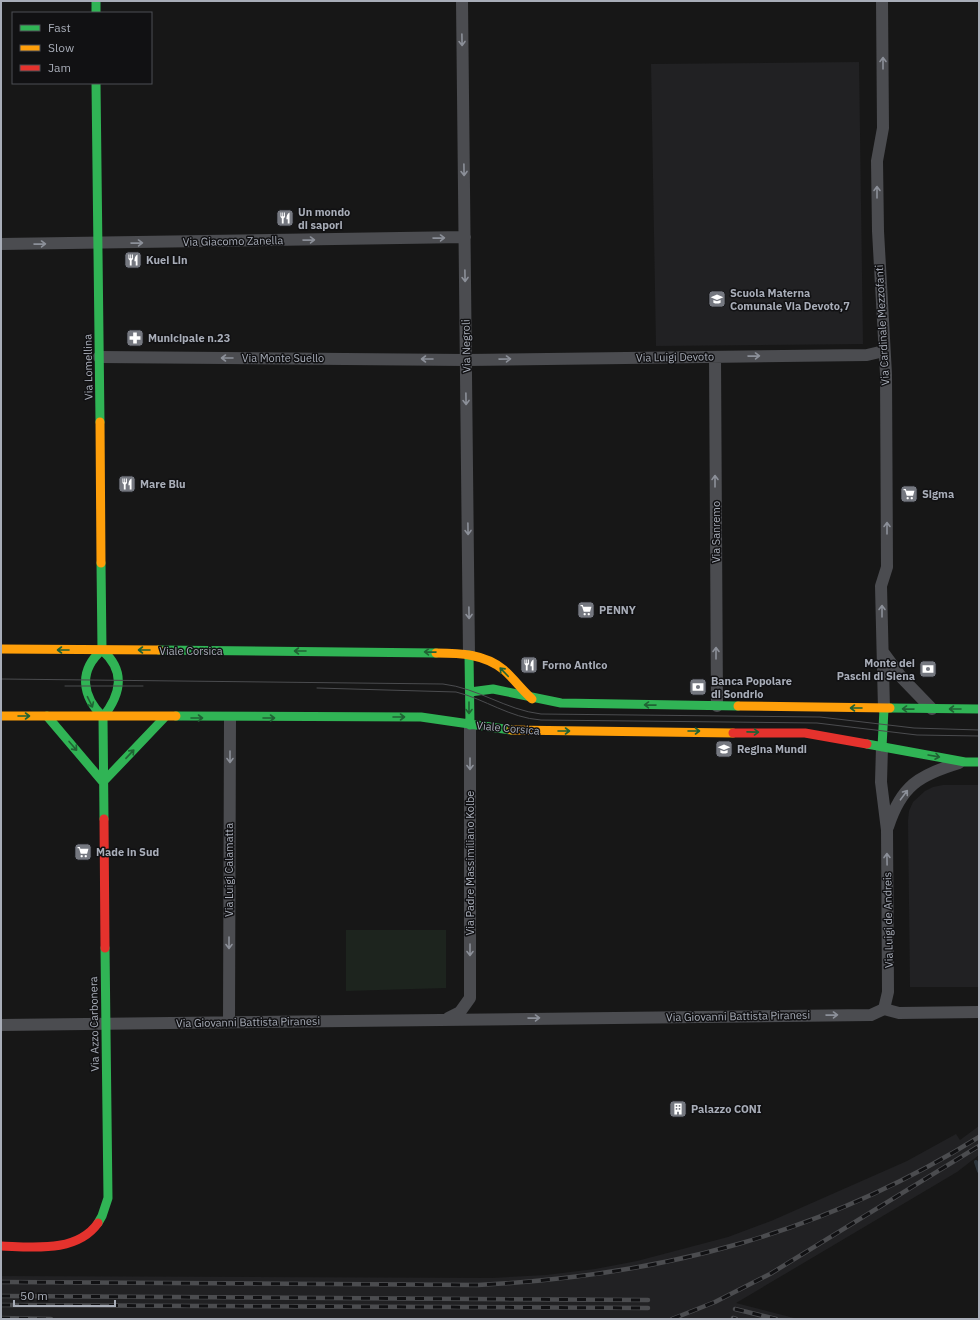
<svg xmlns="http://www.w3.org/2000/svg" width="980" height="1320" font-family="'IBM Plex Sans',sans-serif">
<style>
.built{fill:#212123}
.green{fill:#1d241e}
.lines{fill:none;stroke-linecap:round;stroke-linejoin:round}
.stream{stroke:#2a3239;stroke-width:4}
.street{stroke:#4b4c50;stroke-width:12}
.fast{stroke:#30b455;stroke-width:9}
.slow{stroke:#ff9f0a;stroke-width:9}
.jam{stroke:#e5322d;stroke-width:9}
.tram{stroke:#4b4c4f;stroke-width:1}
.rail-casing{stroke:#4b4c4f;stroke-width:4.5}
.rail{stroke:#111113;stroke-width:3;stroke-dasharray:9;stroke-linecap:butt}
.oneway{stroke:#8c9099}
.oneway2{stroke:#206234}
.labels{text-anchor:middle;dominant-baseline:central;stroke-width:3;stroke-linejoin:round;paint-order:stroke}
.poi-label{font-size:11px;font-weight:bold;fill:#a8adb8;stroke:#111113;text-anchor:start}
.street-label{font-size:11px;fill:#a8adb8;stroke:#111113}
</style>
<rect width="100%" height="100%" fill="#171717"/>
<path class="built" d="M 859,62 L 863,344 L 656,346 L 651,64 Z
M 943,785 L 979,785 L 979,987 L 910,987 L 908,821 L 909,811 L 913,802 L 925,791 L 933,787 Z
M 979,1126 L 979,1155 L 957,1172 L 736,1303 L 798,1319 L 1,1319 L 1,1276 L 492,1278 L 546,1275 L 595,1269 L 637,1261 L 728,1237 L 771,1221 L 907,1161 L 956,1134 L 960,1140 Z"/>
<path class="green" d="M 346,930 L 446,930 L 446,988 L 346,991 Z"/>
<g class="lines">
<path class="stream" d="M 976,1162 L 979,1171"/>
<path class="street" d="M 462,1 L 469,655
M 882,1 L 883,128 L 877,161 L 878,231 L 886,374 L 887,567 L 881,586 L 884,709
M 1,244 L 465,237
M 99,357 L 466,360 L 867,355 L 884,351
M 715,357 L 717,706
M 883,652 L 902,678 L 932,709
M 882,747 L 881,782 L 887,830 L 888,992 L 884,1009
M 888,827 C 901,786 919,775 959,763
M 884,1009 L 899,1013 L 979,1012
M 448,1018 L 460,1012 L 470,998 L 470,725
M 229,1022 L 230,718
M 1,1025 L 871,1015 L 884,1009"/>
<path class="fast" d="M 96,1 L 96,13
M 96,83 L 100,422
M 101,563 L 102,650
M 102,650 C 78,671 82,696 103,717
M 102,650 C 126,671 121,694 103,717
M 159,650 L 436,653
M 469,655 L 470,725
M 470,692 L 493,689 L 561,703 L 738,706
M 890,708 L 979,709
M 47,716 L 103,782
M 176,716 L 421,717 L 511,730
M 103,717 L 104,819
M 867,744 L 965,762 L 979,762
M 882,747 L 884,709
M 103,782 L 164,718
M 98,1223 L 102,1216 L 108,1198 L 105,948"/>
<path class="slow" d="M 100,422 L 101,563
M 1,649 L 159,650
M 436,653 C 460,653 485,654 504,670 C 514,679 522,690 532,699
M 738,706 L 890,708
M 1,716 L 176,716
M 511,730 L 733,733"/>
<path class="jam" d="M 733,733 L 805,733 L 867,744
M 104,819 L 105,948
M 1,1246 C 33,1247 77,1253 98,1223"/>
<path class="tram" d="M 1,679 L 443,684 C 478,688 506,710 541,714 L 820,717 L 914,728 L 979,730
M 65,686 L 143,686
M 317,688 L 456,692 C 485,699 510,718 541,720 L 817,723 L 917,735 L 979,736"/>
<defs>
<path id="rail" d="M 1,1282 L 478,1285 C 660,1276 823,1234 979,1137
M 1,1296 L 648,1300
M 1,1305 L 648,1308
M 735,1309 L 776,1319
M 1,1318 L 51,1319
M 733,1318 L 736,1319
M 672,1319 L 715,1302 L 770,1274 L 979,1146"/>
</defs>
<use href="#rail" class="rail-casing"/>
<use href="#rail" class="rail"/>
</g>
<defs><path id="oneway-shaft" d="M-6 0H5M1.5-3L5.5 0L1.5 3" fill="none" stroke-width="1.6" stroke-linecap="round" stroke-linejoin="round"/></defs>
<g class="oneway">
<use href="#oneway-shaft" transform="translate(462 40) rotate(89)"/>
<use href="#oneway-shaft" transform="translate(883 63) rotate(-90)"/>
<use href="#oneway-shaft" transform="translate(464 170) rotate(89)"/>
<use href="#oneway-shaft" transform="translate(877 192) rotate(-90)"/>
<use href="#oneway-shaft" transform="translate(439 238) rotate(-1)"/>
<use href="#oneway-shaft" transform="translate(309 240) rotate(-1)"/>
<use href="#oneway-shaft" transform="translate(137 243) rotate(-1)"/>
<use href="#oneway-shaft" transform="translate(40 244) rotate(-1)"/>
<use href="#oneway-shaft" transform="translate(465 276) rotate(89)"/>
<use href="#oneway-shaft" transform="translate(754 356) rotate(-1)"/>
<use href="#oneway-shaft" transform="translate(227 358) rotate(-180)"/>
<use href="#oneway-shaft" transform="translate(427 359) rotate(-180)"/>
<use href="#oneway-shaft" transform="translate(505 359) rotate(-1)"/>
<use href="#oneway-shaft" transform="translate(466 399) rotate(89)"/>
<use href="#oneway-shaft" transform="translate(715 481) rotate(-90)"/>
<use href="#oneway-shaft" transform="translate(887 528) rotate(-90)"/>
<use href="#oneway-shaft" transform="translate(468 529) rotate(89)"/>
<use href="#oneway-shaft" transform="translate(882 611) rotate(-90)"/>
<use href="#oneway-shaft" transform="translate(469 613) rotate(89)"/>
<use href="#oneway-shaft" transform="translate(716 653) rotate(-90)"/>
<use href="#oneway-shaft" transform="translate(230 757) rotate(90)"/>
<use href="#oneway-shaft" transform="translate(470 764) rotate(90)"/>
<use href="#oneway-shaft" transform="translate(904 795) rotate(-53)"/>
<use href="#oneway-shaft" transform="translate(887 859) rotate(-91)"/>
<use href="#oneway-shaft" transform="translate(229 943) rotate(90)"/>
<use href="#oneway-shaft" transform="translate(470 950) rotate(90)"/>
<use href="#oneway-shaft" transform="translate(832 1015) rotate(-1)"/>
<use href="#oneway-shaft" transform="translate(534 1018) rotate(-1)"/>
</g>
<g class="oneway2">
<use href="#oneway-shaft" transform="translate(63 650) rotate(-180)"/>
<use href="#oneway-shaft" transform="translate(144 650) rotate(-180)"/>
<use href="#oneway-shaft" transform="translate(300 651) rotate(-180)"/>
<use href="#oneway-shaft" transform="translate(430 652) rotate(-179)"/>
<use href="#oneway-shaft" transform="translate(504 672) rotate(-134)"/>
<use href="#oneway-shaft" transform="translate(90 702) rotate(64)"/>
<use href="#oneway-shaft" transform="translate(650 705) rotate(-179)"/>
<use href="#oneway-shaft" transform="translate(469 708) rotate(90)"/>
<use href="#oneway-shaft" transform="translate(856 708) rotate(-180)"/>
<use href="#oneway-shaft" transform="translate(908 709) rotate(-179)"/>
<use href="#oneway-shaft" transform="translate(955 709) rotate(180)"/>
<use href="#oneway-shaft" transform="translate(24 716)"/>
<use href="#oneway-shaft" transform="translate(399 717)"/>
<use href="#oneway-shaft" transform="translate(197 718)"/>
<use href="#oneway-shaft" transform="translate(269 718)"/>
<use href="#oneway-shaft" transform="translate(564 731)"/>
<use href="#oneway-shaft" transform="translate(694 731)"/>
<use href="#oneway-shaft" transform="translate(753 732) rotate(1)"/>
<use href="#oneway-shaft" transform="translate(73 746) rotate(49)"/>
<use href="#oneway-shaft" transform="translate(130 754) rotate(-47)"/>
<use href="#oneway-shaft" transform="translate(934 756) rotate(10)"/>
</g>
<defs>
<symbol id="restaurant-square" viewBox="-11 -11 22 22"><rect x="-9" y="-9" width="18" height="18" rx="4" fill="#757880" stroke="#111113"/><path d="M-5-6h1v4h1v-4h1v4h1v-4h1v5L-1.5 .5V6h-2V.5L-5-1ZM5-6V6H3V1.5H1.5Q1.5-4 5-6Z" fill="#fff"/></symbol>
<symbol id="school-square" viewBox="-11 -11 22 22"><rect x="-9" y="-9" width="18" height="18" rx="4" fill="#757880" stroke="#111113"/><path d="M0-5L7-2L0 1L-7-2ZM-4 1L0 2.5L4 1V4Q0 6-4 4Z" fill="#fff"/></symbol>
<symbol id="pharmacy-square" viewBox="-11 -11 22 22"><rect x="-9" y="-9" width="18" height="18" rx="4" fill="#757880" stroke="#111113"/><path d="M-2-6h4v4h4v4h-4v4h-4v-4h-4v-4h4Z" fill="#fff"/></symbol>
<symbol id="supermarket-square" viewBox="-11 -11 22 22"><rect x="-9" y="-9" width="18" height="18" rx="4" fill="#757880" stroke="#111113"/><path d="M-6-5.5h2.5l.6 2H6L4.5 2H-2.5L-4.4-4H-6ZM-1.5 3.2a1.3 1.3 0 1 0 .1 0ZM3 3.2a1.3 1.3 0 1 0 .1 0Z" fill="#fff"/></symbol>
<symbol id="bank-square" viewBox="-11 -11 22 22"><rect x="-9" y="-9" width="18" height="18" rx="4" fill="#757880" stroke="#111113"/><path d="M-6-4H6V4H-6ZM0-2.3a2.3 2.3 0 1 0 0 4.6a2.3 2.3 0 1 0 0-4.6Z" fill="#fff"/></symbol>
<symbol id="building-square" viewBox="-11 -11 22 22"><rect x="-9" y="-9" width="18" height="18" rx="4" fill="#757880" stroke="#111113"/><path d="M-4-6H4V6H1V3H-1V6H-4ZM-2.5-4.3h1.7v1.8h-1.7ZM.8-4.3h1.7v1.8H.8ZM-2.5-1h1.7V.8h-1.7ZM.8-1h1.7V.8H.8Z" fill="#fff"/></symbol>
</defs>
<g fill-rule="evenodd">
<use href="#restaurant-square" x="275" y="208" width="20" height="20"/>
<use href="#restaurant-square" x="123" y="250" width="20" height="20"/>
<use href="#school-square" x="707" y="289" width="20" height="20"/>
<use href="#pharmacy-square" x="125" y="328" width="20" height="20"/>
<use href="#restaurant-square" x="117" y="474" width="20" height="20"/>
<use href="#supermarket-square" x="899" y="484" width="20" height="20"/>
<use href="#supermarket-square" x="576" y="600" width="20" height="20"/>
<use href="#restaurant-square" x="519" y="655" width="20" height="20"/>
<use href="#bank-square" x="918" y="659" width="20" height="20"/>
<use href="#bank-square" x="688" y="677" width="20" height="20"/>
<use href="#school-square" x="714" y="739" width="20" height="20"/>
<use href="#supermarket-square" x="73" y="842" width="20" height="20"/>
<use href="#building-square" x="668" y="1099" width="20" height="20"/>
</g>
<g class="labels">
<g class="poi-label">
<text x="298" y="212">Un mondo<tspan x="298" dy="13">di sapori</tspan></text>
<text x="146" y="260">Kuei Lin</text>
<text x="730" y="293">Scuola Materna<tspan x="730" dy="13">Comunale Via Devoto,7</tspan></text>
<text x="148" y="338">Municipale n.23</text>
<text x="140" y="484">Mare Blu</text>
<text x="922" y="494">Sigma</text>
<text x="599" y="610">PENNY</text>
<text x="915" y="663" text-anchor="end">Monte dei<tspan x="915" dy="13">Paschi di Siena</tspan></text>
<text x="542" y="665">Forno Antico</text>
<text x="711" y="681">Banca Popolare<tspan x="711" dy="13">di Sondrio</tspan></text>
<text x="737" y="749">Regina Mundi</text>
<text x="96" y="852">Made in Sud</text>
<text x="691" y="1109">Palazzo CONI</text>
</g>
<g class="street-label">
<text transform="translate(233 241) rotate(-1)">Via Giacomo Zanella</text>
<text transform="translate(882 325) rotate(-93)">Via Cardinale Mezzofanti</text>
<text transform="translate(466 346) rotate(-91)">Via Negroli</text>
<text transform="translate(675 357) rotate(-1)">Via Luigi Devoto</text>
<text x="283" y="358">Via Monte Suello</text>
<text transform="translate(88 367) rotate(-91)">Via Lomellina</text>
<text transform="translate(716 532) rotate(-90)">Via Sanremo</text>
<text x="191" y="651">Viale Corsica</text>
<text transform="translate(508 728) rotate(5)">Viale Corsica</text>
<text transform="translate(470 863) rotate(-90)">Via Padre Massimiliano Kolbe</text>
<text transform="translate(229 870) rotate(-90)">Via Luigi Calamatta</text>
<text transform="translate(888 920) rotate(-91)">Via Luigi de Andreis</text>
<text transform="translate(738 1016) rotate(-1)">Via Giovanni Battista Piranesi</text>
<text transform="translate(248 1022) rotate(-1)">Via Giovanni Battista Piranesi</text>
<text transform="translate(94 1024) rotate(-91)">Via Azzo Carbonera</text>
</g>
</g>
<rect width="980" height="1320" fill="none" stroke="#a8adb8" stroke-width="4"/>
<rect x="12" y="12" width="140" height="72" fill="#111113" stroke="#4d4f55"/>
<rect x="20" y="25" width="20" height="6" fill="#30b455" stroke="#4d4f55"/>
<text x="48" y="32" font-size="12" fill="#a8adb8">Fast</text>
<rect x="20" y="45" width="20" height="6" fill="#ff9f0a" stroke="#4d4f55"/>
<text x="48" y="52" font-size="12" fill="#a8adb8">Slow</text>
<rect x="20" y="65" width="20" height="6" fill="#e5322d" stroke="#4d4f55"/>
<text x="48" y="72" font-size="12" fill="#a8adb8">Jam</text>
<path d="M14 1300v6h101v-6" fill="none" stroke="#a8adb8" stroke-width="2"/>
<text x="20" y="1300" font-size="12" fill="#a8adb8" stroke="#111113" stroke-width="3" paint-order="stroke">50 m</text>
</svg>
